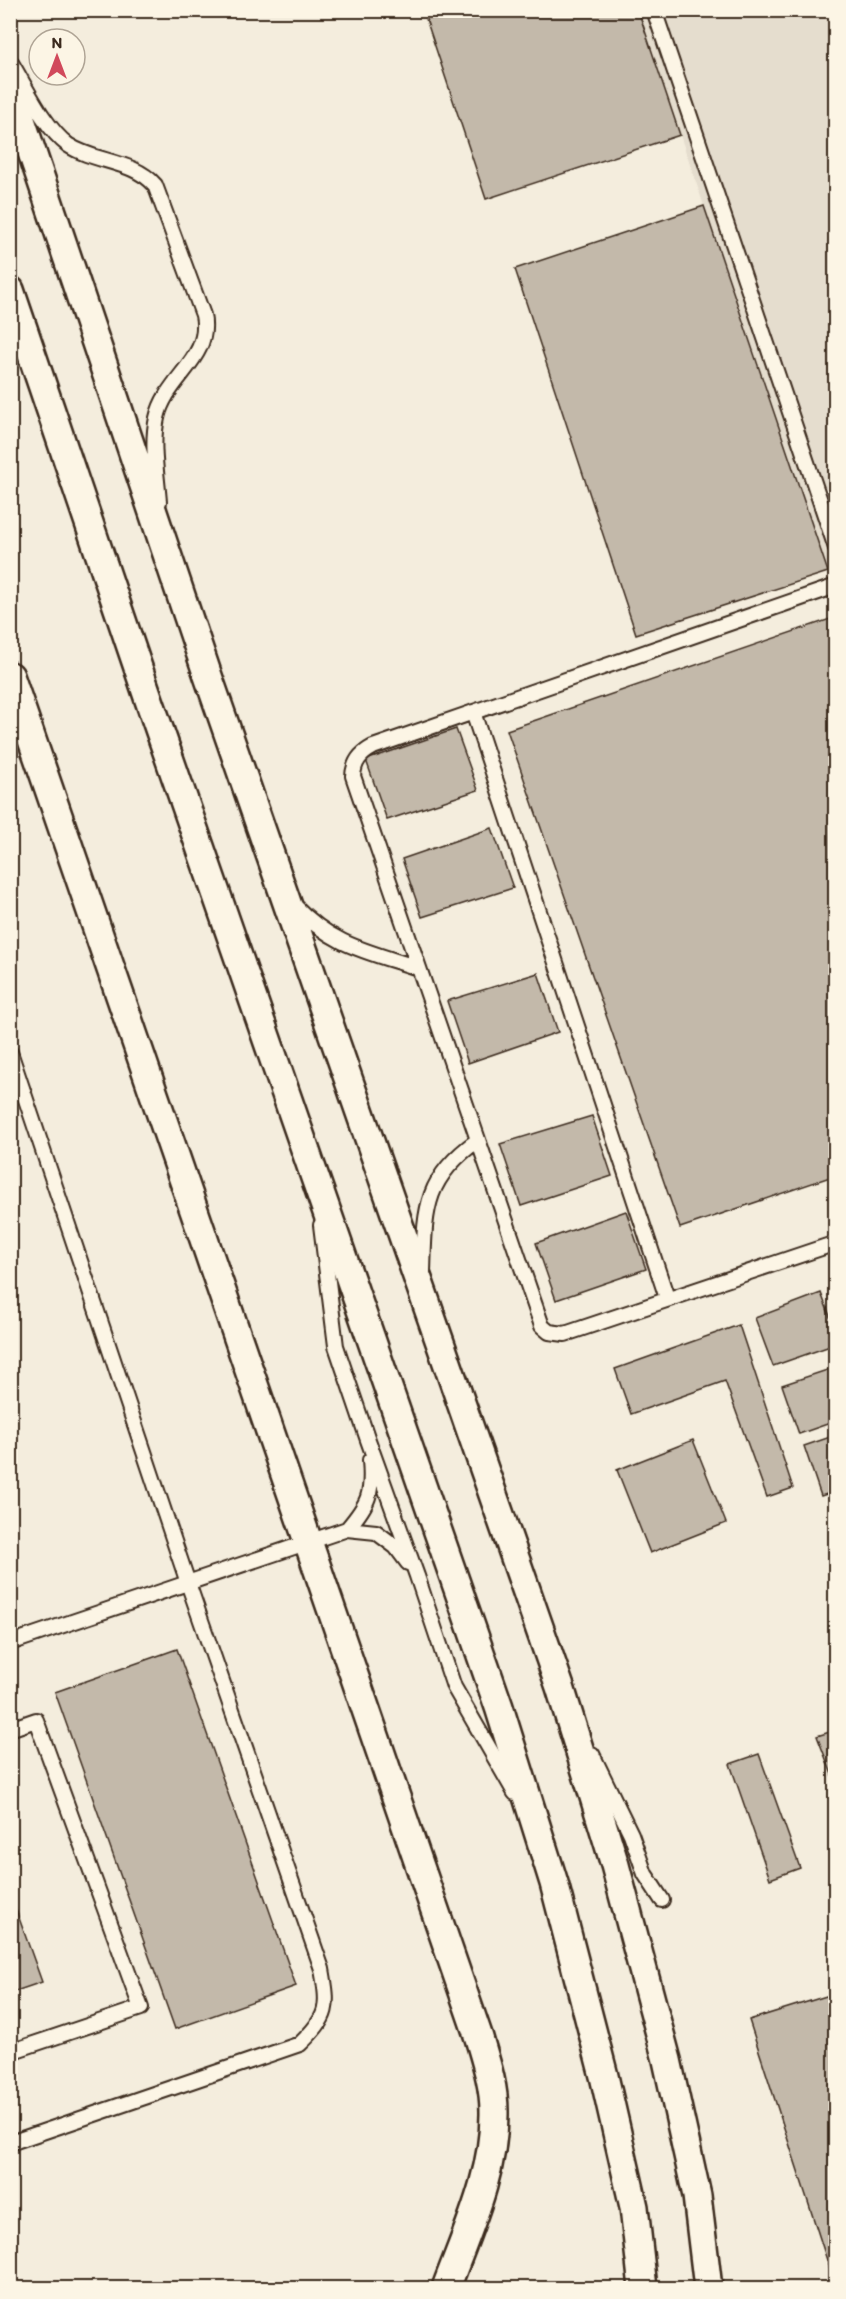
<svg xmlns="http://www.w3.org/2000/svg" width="846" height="2299" font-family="Itim,sans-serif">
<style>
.built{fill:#e5ddce}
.building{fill:#c3b9aa;stroke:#3b2a1e;stroke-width:1.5}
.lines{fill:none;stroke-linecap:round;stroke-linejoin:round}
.service-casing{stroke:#3b2a1e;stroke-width:18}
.minor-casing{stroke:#3b2a1e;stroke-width:32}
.service{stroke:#fcf5e5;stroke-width:14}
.minor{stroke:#fcf5e5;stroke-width:27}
</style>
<rect width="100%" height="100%" fill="#f4eddd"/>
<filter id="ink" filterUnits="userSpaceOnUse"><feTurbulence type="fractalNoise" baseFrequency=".0167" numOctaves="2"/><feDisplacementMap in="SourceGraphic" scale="12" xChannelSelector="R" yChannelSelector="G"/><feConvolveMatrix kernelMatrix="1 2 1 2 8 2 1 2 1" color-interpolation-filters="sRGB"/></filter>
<g filter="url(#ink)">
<path class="built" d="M 638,11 L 835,11 L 835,592 L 680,135 Z"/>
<path class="building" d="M 423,10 L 638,10 L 680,135 L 486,199 Z
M 704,206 L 828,572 L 636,634 L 515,269 Z
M 836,617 L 836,1175 L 680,1228 L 507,730 Z
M 456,729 L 478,790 L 387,820 L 366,760 Z
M 492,828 L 513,888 L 422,917 L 402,859 Z
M 538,973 L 558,1032 L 468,1063 L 447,1001 Z
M 592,1116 L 612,1176 L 521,1206 L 500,1144 Z
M 626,1211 L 646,1269 L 556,1300 L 536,1243 Z
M 821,1293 L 836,1332 L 836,1344 L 773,1366 L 755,1318 Z
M 739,1325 L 793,1488 L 767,1497 L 725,1381 L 631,1414 L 615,1369 Z
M 836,1367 L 836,1421 L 799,1434 L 782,1385 Z
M 836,1435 L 836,1491 L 821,1496 L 804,1446 Z
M 693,1440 L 726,1523 L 650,1553 L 617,1470 Z
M 177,1649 L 296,1986 L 175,2029 L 55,1692 Z
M 836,1730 L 836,1785 L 817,1736 Z
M 759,1754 L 800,1868 L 770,1879 L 730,1764 Z
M 10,1893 L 42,1982 L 10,1993 Z
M 836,1993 L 836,2288 L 749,2020 Z"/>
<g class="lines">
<defs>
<path id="service" d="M 654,10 L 836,548
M 10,61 C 26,87 44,127 68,145 C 95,163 133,160 155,185 L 203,315 C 212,359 166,377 157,418 C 151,444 157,475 159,502
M 836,586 L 373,747 C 360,754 354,762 353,776 L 542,1326 L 549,1332 L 565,1334 L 836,1243
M 473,712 L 667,1298
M 294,905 C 333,946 366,951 418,968
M 10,1052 L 188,1583 L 322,1969 C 329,2008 329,2016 300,2044 L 10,2143
M 321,1225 L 336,1346 L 368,1440 L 417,1576 L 454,1687 L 515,1793
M 423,1272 C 425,1211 423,1179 478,1140
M 370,1460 C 373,1494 369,1503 347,1529 L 376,1532 L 396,1547 L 408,1563
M 10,1643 L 347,1529
M 10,1729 L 36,1720 L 141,2008 L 10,2052
M 592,1754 L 631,1834 L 645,1874 L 662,1900"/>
<path id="minor" d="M 10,87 L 208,676 L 560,1687 L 615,1865 L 667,2060 L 697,2196 L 708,2288
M 10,290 L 148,697 L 499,1707 L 554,1883 L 604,2076 L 634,2207 L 643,2288
M 10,676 L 479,2038 C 486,2062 494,2086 494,2111 C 495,2173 467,2231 446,2288"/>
</defs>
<use href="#service" class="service-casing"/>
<use href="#minor" class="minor-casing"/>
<use href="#service" class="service"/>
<use href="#minor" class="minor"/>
</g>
</g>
<rect width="846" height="2299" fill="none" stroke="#fcf5e5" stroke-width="36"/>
<rect x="18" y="18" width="810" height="2263" fill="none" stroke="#3b2a1e" stroke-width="2" filter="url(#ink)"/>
<g transform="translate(57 57)"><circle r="28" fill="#fcf5e5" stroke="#afa495" stroke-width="1.5"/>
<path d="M0-4.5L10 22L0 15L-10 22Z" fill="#d1495b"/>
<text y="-9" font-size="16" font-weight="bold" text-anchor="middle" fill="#3b2a1e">N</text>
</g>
</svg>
